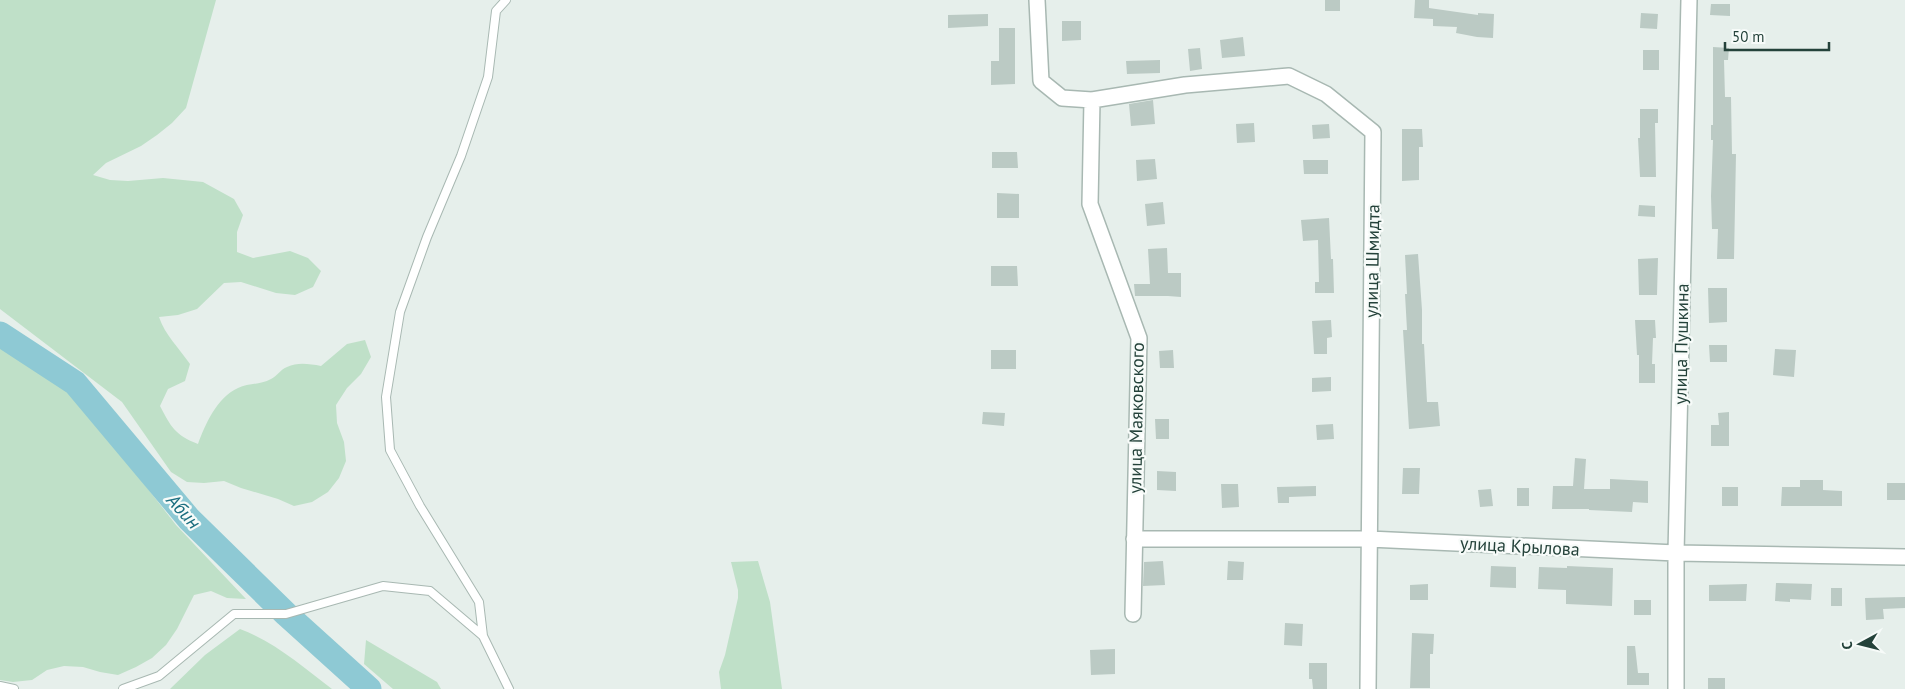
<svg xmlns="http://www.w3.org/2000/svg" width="1905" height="689" font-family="'PT Sans',sans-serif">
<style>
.green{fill:#bfe0c8}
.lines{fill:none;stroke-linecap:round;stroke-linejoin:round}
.river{stroke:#8ec9d4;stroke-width:25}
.building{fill:#bbcac4}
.lane-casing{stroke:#a8b8b2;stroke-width:10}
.street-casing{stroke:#a8b8b2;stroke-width:18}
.lane{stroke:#fff;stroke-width:8}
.street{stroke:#fff;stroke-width:15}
.labels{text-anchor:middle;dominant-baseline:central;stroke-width:4.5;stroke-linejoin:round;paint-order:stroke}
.street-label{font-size:18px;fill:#24423a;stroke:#f7fbf9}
.water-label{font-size:19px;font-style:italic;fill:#1c6f80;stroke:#f7fbf9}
</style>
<rect width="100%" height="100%" fill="#e6efeb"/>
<path class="green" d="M 0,0 L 216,0 L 186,108 L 172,123 L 157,135 L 141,146 L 106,163 L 93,175 L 110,180 L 128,181 L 163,178 L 203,182 L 234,199 L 243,215 L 237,232 L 237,252 L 253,258 L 290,251 L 308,258 L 321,271 L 313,287 L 295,295 L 276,293 L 241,282 L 224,283 L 197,309 L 178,315 L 159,317 C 165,335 179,348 190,364 L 185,381 L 168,389 L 160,406 C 171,427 175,435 198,444 C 205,425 217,397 238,388 C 248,383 260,385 271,379 C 277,376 281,369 287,367 C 298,362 309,364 321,366 L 347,344 L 365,340 L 371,357 L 361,374 L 347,388 L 336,405 L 337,423 L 344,442 L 346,461 L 339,478 L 328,492 L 312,502 L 294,506 L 278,499 L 241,488 L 224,481 L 204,483 L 187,482 L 171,472 L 122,402 L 0,309 Z
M 0,343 L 78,399 L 176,525 L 246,599 L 227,598 L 211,591 L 194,595 L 177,629 L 166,645 L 152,658 L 136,667 L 118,675 L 100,672 L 83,667 L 64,666 L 47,670 L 32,680 L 13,682 L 0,680 Z
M 758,561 L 770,602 L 782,689 L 721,689 L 719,672 L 725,655 L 738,598 L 738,590 L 731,562 Z
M 240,629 C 275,642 303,667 332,689 L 170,689 L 205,655 Z
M 366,640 L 437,682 L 441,689 L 393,689 L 364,664 Z"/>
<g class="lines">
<path class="river" d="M 0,334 L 75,383 L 189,519 L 286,614 L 369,689"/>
</g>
<path class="building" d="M 1325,0 L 1340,0 L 1340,11 L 1325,11 Z
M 1415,0 L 1429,0 L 1429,8 L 1478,15 L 1478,13 L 1494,14 L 1493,38 L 1477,37 L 1456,33 L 1457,27 L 1433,26 L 1433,19 L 1414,18 Z
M 1711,4 L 1730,4 L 1730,16 L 1710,15 Z
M 1641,13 L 1658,14 L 1657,29 L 1640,28 Z
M 988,14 L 988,26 L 948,28 L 948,15 Z
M 1062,21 L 1081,21 L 1081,40 L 1062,41 Z
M 999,28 L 1015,28 L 1015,84 L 991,85 L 991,61 L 999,61 Z
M 1243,37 L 1245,56 L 1222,58 L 1220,40 Z
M 1713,47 L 1729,48 L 1728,60 L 1724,60 L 1725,97 L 1731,97 L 1732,154 L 1736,154 L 1734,259 L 1717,259 L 1718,229 L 1712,229 L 1711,196 L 1713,140 L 1711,140 L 1711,125 L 1713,125 Z
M 1200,48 L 1202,69 L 1190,71 L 1188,49 Z
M 1643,50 L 1659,50 L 1659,70 L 1643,70 Z
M 1160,60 L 1160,73 L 1127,74 L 1126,61 Z
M 1153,100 L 1155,124 L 1131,126 L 1129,104 Z
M 1640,109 L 1658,109 L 1658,123 L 1655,123 L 1656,177 L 1640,177 L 1638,138 L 1640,138 Z
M 1254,123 L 1255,142 L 1237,143 L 1236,124 Z
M 1329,124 L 1330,138 L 1313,139 L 1312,125 Z
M 1402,129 L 1422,129 L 1423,147 L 1419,147 L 1419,180 L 1402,181 Z
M 992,152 L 1017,152 L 1018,168 L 992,168 Z
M 1155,159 L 1157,179 L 1137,181 L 1136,160 Z
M 1303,160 L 1328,160 L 1328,174 L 1304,174 Z
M 997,193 L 1019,194 L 1019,218 L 997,218 Z
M 1163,202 L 1165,224 L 1147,226 L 1145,204 Z
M 1639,205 L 1655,206 L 1655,217 L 1638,216 Z
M 1329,218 L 1331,259 L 1333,259 L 1334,293 L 1315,293 L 1315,282 L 1319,282 L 1318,240 L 1303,241 L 1301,220 Z
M 1167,248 L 1168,273 L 1181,273 L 1181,297 L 1168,296 L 1135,296 L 1134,284 L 1150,284 L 1148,249 Z
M 1418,254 L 1422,310 L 1422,344 L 1424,344 L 1427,402 L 1438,402 L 1440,426 L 1409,429 L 1403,330 L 1407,330 L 1405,294 L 1407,294 L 1405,255 Z
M 1658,258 L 1657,295 L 1639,295 L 1638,259 Z
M 991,266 L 1017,266 L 1018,286 L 991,286 Z
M 1708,288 L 1727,288 L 1727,322 L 1709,323 Z
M 1331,320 L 1332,337 L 1327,338 L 1327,354 L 1314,354 L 1312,321 Z
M 1635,320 L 1655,320 L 1656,338 L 1653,338 L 1652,364 L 1655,364 L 1655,383 L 1639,383 L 1639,355 L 1637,355 Z
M 1709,345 L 1727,345 L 1727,362 L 1710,362 Z
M 1775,349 L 1796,350 L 1794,377 L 1773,375 Z
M 991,350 L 1016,350 L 1016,369 L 991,369 Z
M 1173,350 L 1174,368 L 1160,368 L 1159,351 Z
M 1331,377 L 1331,391 L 1312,392 L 1312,378 Z
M 983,412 L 1005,413 L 1004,426 L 982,424 Z
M 1729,412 L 1729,446 L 1711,446 L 1711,425 L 1719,425 L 1718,413 Z
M 1155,419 L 1169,419 L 1169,439 L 1156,439 Z
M 1333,424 L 1334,439 L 1317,440 L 1316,425 Z
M 1575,458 L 1586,459 L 1584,489 L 1610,489 L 1610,479 L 1648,481 L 1648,503 L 1633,502 L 1632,512 L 1589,510 L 1589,509 L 1552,509 L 1553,486 L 1573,486 Z
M 1403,468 L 1420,468 L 1419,494 L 1402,494 Z
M 1157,471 L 1176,472 L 1176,491 L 1157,490 Z
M 1800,480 L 1823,480 L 1823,490 L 1842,491 L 1842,506 L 1781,506 L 1782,487 L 1800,487 Z
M 1887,483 L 1905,483 L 1905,500 L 1887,500 Z
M 1221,484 L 1238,484 L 1239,507 L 1222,508 Z
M 1316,486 L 1316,496 L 1289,497 L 1289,503 L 1278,503 L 1277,487 Z
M 1722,487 L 1738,487 L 1738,506 L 1722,506 Z
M 1517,488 L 1529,488 L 1529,506 L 1517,506 Z
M 1491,489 L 1493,506 L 1480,507 L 1478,490 Z
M 1163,561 L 1165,585 L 1143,586 L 1144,562 Z
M 1228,561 L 1244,562 L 1243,580 L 1227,580 Z
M 1491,566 L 1516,567 L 1516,588 L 1490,587 Z
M 1567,566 L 1613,568 L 1612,606 L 1566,604 L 1566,590 L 1538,589 L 1539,567 L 1567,568 Z
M 1776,583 L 1812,584 L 1811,600 L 1790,599 L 1790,602 L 1775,601 Z
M 1428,584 L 1428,600 L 1410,600 L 1410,585 Z
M 1747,584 L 1746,601 L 1709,601 L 1709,585 Z
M 1831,588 L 1842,588 L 1842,606 L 1831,606 Z
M 1905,597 L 1905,608 L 1883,609 L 1884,619 L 1866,620 L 1865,598 Z
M 1634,600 L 1651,600 L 1651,615 L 1634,615 Z
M 1285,623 L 1303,624 L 1302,646 L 1284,645 Z
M 1412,633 L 1434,634 L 1433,654 L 1430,654 L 1430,688 L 1410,688 Z
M 1627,646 L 1635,646 L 1638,673 L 1649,673 L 1649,685 L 1627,685 Z
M 1115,649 L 1115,674 L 1091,675 L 1090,650 Z
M 1309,663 L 1327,663 L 1327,689 L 1313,689 L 1312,679 L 1309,679 Z
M 1708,678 L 1725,678 L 1725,689 L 1708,689 Z"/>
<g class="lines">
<defs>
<path id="lane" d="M 483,636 L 479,602 L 420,506 L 390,450 L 386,397 L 400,312 L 427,237 L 461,156 L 488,77 L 496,11 L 506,0
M 0,686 L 14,689
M 123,689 L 159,676 L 234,614 L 286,614 L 383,586 L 430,591 L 483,636 L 509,689"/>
<path id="street" d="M 1037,0 L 1041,81 L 1062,98 L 1092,100 L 1185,85 L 1289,76 L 1326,94 L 1373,132 L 1368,689
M 1092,100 L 1090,204 L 1139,338 L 1133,614
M 1134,539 L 1369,539 L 1676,553 L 1905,557
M 1676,689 L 1676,553 L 1689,0"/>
</defs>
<use href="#lane" class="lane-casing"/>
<use href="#street" class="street-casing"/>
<use href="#lane" class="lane"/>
<use href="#street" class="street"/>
</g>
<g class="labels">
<g class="street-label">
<text transform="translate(1372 261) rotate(-89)">улица Шмидта</text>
<text transform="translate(1681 344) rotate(-89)">улица Пушкина</text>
<text transform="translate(1136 418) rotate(-89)">улица Маяковского</text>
<text transform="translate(1520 546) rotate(3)">улица Крылова</text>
</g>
<g class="water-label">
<text transform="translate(184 511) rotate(48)">Абин</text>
</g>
</g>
<g transform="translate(1860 644) rotate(263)" stroke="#f7fbf9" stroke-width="4" paint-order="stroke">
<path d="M0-4L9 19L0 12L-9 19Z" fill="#24423a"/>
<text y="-8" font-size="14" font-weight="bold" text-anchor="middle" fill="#24423a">С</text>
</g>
<path d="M1725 42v8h104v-8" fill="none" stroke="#24423a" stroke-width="2.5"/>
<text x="1732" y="42" font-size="15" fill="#24423a" stroke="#f7fbf9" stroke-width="4" paint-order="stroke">50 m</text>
</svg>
